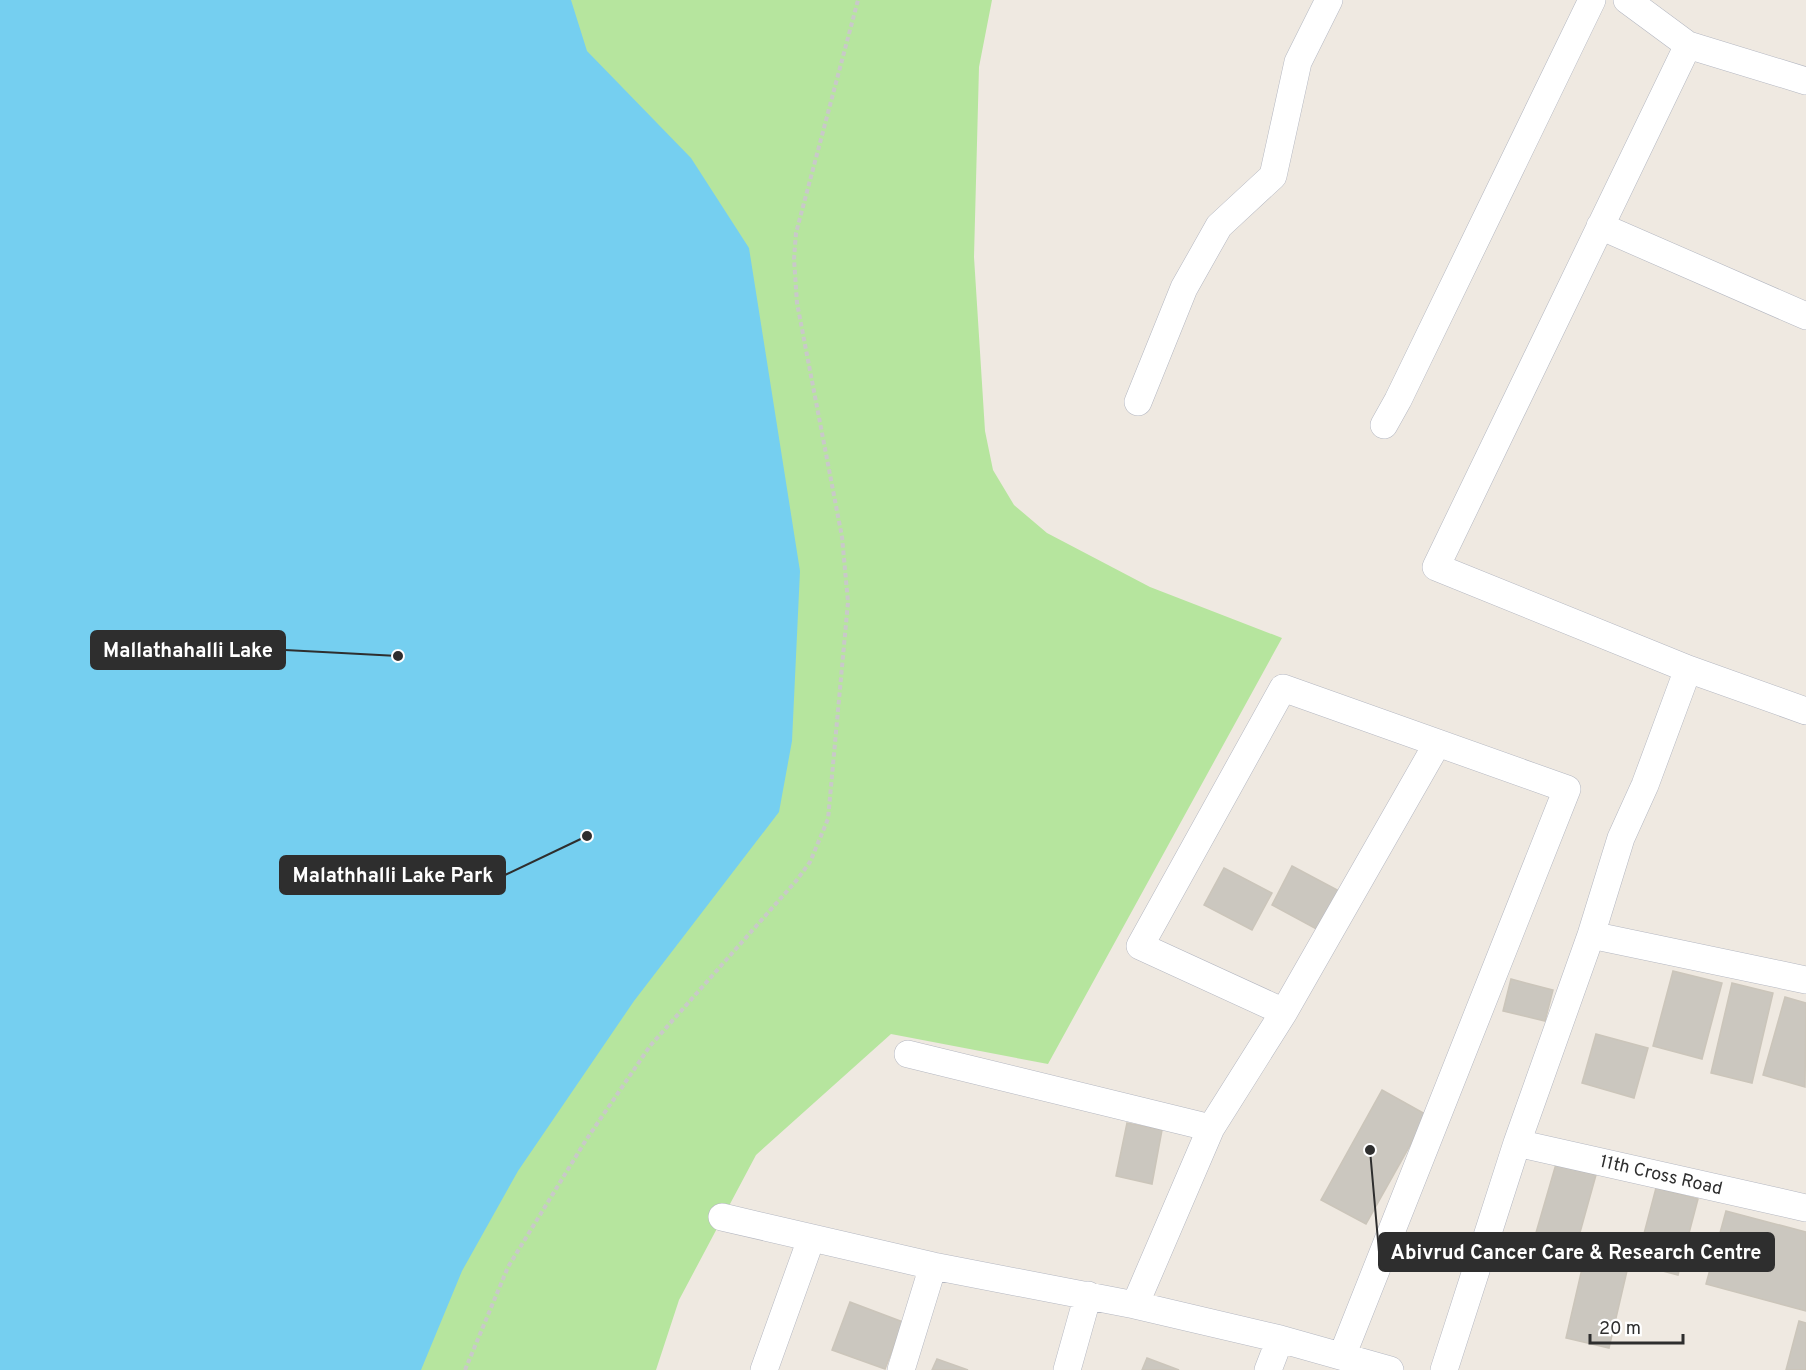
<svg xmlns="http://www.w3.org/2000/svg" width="1806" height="1370" font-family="Overpass,sans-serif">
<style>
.green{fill:#b6e59e}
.water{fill:#75cff0}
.building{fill:#cbc7bf;stroke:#cbc5ba;stroke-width:1.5}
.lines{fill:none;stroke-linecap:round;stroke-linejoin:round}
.street-casing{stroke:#b4b7c1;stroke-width:28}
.path{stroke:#c9c9c9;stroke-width:4;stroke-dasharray:4.5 3;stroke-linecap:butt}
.street{stroke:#fff;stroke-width:27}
.labels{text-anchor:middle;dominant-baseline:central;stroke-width:4.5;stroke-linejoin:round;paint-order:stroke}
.street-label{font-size:18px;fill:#2e2e2e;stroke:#fff}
.leader{fill:none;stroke:#2e2e2e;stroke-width:2}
.callout-dot{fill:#2e2e2e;stroke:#fff;stroke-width:2}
.callout{fill:#2e2e2e;stroke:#2e2e2e;stroke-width:2}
.callout-label{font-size:20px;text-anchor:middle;font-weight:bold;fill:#fff}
</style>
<rect width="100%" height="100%" fill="#efe9e1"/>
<path class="green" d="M 0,0 L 992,0 L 979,67 L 974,257 L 985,431 L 993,470 L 1014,505 L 1047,533 L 1150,587 L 1282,638 L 1048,1064 L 891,1034 L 756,1155 L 679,1300 L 656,1370 L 0,1370 Z"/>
<path class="water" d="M 0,0 L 571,0 L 587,51 L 691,158 L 749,248 L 800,571 L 792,741 L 779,812 L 634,1001 L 518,1171 L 462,1271 L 421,1370 L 0,1370 Z"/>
<path class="building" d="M 1292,866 L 1343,893 L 1322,932 L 1272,905 Z
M 1224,868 L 1272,893 L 1252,930 L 1204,905 Z
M 1673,971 L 1722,983 L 1702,1059 L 1653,1046 Z
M 1511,979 L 1553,990 L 1545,1021 L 1503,1011 Z
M 1732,983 L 1773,993 L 1752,1083 L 1711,1073 Z
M 1785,997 L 1806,1003 L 1805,1087 L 1763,1075 Z
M 1596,1034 L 1648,1048 L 1634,1098 L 1582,1083 Z
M 1382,1090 L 1427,1115 L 1366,1224 L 1321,1200 Z
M 1127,1123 L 1162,1130 L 1152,1184 L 1116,1176 Z
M 1556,1164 L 1596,1175 L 1574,1254 L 1533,1243 Z
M 1656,1188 L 1698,1199 L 1678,1275 L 1636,1264 Z
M 1726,1211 L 1806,1232 L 1806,1311 L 1706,1284 Z
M 1587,1247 L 1630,1258 L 1609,1348 L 1566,1338 Z
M 850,1302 L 903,1322 L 885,1369 L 832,1350 Z
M 1799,1321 L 1806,1323 L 1806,1370 L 1786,1370 Z
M 1147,1358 L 1179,1370 L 1142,1370 Z
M 937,1359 L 968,1370 L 932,1370 Z"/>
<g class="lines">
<defs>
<path id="street" d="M 1627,0 L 1688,45 L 1806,81
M 1688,45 L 1436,567 L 1688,669 L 1806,711
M 1600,226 L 1806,316
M 1138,402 L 1184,288 L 1219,226 L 1273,176 L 1298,62 L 1329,0
M 1384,425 L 1398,400 L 1592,0
M 1591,935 L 1806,980
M 1284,1012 L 1140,946 L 1283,688 L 1567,789 L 1342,1356
M 908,1054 L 1211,1128
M 1517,1143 L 1806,1208
M 722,1217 L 933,1266 L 1135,1305 L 1280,1339 L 1390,1370
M 1135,1305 L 1211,1128 L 1284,1012 L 1437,744
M 764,1370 L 811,1239
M 901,1370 L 933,1266
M 1067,1370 L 1088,1295
M 1268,1370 L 1280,1339
M 1444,1370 L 1517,1143 L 1591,935 L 1621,838 L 1645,785 L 1688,669"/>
</defs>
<use href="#street" class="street-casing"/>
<path class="path" d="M 465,1370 L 508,1267 L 586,1140 L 650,1046 L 796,881 L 810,862 L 828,819 L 848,602 L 842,537 L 797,303 L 794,259 L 796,233 L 858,0"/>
<use href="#street" class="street"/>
</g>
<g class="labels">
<g class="street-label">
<text transform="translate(1661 1176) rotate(13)">11th Cross Road</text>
</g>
</g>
<path class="leader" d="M398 656L285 650M587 836L505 875M1370 1150L1379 1252"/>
<g class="callout-dot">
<circle cx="398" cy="656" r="6"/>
<circle cx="587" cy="836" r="6"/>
<circle cx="1370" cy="1150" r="6"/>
</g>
<g class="callout">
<rect x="91" y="631" width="194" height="38" rx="6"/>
<rect x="280" y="856" width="225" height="38" rx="6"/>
<rect x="1379" y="1233" width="395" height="38" rx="6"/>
</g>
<g class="callout-label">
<text x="188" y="657">Mallathahalli Lake</text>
<text x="393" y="882">Malathhalli Lake Park</text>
<text x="1576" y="1259">Abivrud Cancer Care &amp; Research Centre</text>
</g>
<path d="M1590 1334v9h93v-9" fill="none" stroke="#2e2e2e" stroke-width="3"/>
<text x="1599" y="1334" font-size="18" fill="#2e2e2e" stroke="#ffffff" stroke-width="4.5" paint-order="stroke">20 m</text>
</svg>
